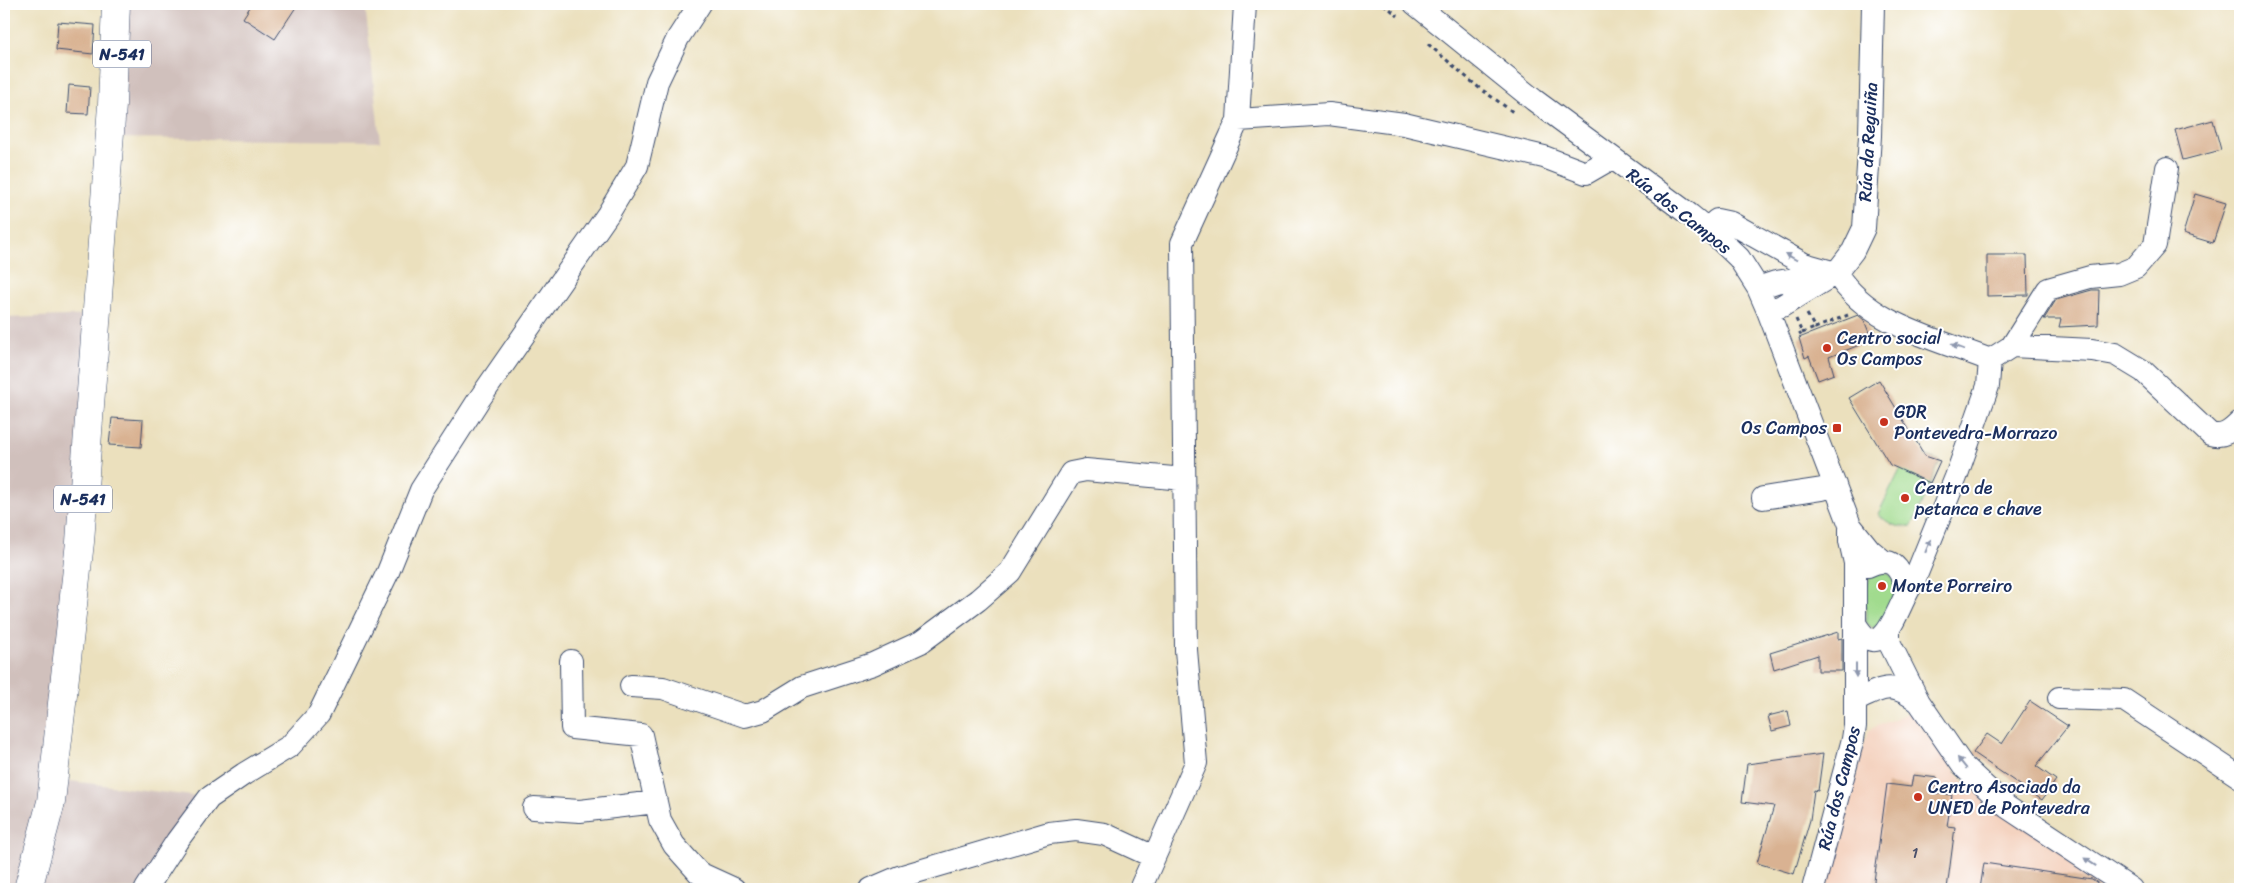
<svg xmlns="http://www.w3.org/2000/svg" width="2244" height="893" font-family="Sriracha,sans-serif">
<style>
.built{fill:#f4d3c0}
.industrial{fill:#d0c0bc}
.green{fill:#a1db8e;stroke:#5e8576}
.building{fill:#d9b292}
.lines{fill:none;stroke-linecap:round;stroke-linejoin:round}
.minor-casing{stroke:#3a4a6c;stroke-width:24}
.highway-casing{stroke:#3a4a6c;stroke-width:29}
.path{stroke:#3a4a6c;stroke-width:3;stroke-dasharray:4 4;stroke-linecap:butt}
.minor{stroke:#fff;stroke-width:22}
.highway{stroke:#fff;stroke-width:28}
.oneway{fill:#8d97ae}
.poi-dot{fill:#c8321e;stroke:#fff;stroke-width:2}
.labels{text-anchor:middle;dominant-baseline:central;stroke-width:4;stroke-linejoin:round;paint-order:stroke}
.number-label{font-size:15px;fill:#4a506b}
.shield{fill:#fff;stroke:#5f6d8e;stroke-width:1}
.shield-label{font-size:16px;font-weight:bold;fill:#1b2f5e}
.street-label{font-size:18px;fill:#1b2f5e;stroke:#fff}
.poi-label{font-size:18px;fill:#1b2f5e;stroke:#fff;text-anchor:start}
</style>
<rect width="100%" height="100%" fill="#fff"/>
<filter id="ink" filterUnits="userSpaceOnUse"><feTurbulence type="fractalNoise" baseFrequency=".02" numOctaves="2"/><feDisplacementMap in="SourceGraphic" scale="10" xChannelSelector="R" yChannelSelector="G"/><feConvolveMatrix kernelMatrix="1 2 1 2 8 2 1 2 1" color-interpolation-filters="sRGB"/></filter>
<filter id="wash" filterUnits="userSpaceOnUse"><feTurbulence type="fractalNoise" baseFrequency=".0096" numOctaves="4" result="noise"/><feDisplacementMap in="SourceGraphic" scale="20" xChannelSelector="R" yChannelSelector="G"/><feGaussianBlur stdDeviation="1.12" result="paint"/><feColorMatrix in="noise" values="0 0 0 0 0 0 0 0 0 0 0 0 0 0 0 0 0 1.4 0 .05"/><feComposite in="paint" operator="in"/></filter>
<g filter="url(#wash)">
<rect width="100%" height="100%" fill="#ebe0bd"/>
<path class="built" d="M 1910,712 L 1962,780 L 2113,889 L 1826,889 L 1868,730 Z"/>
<path class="industrial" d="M 112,4 L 365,4 L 380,141 L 110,138 Z
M 97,315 L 54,779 L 209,798 L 146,889 L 4,889 L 4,318 Z"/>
<path class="green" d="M 1910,450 L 1940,461 L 1912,526 C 1897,529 1889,524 1878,514 Z
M 1883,573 L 1891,575 L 1897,587 L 1884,623 L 1872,628 L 1866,622 L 1865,591 L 1870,577 Z"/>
<g id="blocks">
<path class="building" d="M 252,4 L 298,4 L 275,39 L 243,18 Z
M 58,22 L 95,25 L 93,54 L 56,50 Z
M 69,85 L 90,87 L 88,114 L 67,113 Z
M 2213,120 L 2221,150 L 2183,160 L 2175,130 Z
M 2195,194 L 2226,203 L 2213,243 L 2183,234 Z
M 1987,255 L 2027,255 L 2028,295 L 1987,296 Z
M 2092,290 L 2099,290 L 2098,325 L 2059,327 L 2061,319 L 2044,319 L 2056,300 Z
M 1858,315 L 1864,320 L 1872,340 L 1829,357 L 1834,374 L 1818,380 L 1809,356 L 1805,358 L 1799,338 Z
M 1879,380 L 1925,456 L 1940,461 L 1930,483 L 1890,465 L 1849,398 Z
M 112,418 L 143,420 L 141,447 L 109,445 Z
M 1838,632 L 1838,639 L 1842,638 L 1842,671 L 1818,671 L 1818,655 L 1774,669 L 1770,653 Z
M 2030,701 L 2068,726 L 2036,766 L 2056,780 L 2042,800 L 1973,753 L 1987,734 L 2002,744 Z
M 1788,711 L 1791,726 L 1772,731 L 1768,716 Z
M 1823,754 L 1818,791 L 1814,790 L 1810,820 L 1794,874 L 1757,863 L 1774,806 L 1742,802 L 1747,764 Z
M 1913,775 L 1938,778 L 1936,793 L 1952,795 L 1947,826 L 1955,827 L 1947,889 L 1873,889 L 1887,784 L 1911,787 Z
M 1984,863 L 2092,879 L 2100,885 L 2100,889 L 1980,889 Z"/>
</g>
</g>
<g filter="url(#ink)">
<use href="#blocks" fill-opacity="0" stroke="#3a4a6c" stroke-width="1"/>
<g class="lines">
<defs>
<path id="minor" d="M 1415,4 L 1534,100 L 1690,215 L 1717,237 L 1739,258 L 1758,288 L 1768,311 L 1850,525 L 1870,550 L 1882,560
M 1238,120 L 1329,114 L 1404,124 L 1544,157 L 1586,173 L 1612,158
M 1707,229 L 1717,220 L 1731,223 L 1804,264 L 1836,273 C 1870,326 1935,338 1990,360 L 1988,386 L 1956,477 L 1913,583 C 1899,599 1884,671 1856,625
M 1758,288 L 1776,282 L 1825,274
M 1768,311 L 1782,306 L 1836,273 L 1853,251 L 1864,228 L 1870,136 L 1873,4
M 2012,346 L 2048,289 L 2090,277 L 2119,274 L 2136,267 L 2155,245 L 2167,168
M 1990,360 L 2012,346 L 2092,350 L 2115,354 L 2143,371 L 2210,434 C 2223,438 2231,431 2240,422
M 1763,498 L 1822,489 L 1835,485
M 1868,566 C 1892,554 1900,568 1907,590
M 1889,632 L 1889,642 L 1919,702 L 1963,766 L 2007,807 L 2131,889
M 571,661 L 572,728 L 641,735 L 660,820 L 674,845 L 699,873 L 734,889
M 631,686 L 663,688 L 745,716 L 763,711 L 802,687 L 873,664 L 921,642 L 978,600 L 1010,572 L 1071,473 L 1086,470 L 1184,479
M 2059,698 L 2124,700 L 2240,777
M 1855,701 C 1884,687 1892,681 1919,702
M 534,808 L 580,811 L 656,802
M 146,889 L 177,841 L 209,798 L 244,774 L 290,746 L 319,714 L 388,572 L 421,490 L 478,401 L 608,214 L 637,166 L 657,82 L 678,38 L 700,4
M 871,889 L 899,877 L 1049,833 L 1076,830 L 1104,834 L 1154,857
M 1140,889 L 1196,763 L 1186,650 L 1182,243 L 1238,120 L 1245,4
M 1813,889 L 1853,739 L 1855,726 L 1855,563 L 1850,541 L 1850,525"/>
<path id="highway" d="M 28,889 L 51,802 L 80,542 L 112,105 L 116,4"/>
</defs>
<use href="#minor" class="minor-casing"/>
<use href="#highway" class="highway-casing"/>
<path class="path" d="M 1384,4 L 1398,16
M 1428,44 L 1478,87 L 1513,112
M 1807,314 L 1815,328 L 1848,315
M 1796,319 L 1802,333 L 1799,335
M 1802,333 L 1815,328"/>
<use href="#minor" class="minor"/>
<use href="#highway" class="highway"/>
</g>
<defs><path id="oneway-solid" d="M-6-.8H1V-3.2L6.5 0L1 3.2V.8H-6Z" transform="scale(1.25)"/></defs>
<g class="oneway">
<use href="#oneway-solid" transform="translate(1791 257) rotate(-150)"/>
<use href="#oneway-solid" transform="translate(1958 347) rotate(-159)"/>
<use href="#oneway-solid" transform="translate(1928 546) rotate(-68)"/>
<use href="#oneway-solid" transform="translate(1856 670) rotate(90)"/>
<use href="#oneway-solid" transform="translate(1962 763) rotate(-129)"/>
<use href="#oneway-solid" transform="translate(2090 862) rotate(-146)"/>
</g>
</g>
<g class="poi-dot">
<circle cx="1827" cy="348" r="5"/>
<circle cx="1884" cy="422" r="5"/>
<rect x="1832" y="423" width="10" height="10" rx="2.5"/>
<circle cx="1905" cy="498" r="5"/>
<circle cx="1882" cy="586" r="5"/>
<circle cx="1918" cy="797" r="5"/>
</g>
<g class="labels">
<g class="number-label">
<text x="1915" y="853">1</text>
</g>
<g class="shield">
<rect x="93" y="40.5" width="58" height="27" rx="4"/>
<rect x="54" y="485.5" width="58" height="27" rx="4"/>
</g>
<g class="shield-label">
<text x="122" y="54">N-541</text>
<text x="83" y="499">N-541</text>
</g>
<g class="street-label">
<text transform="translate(1868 142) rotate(-87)">Rúa da Reguiña</text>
<text transform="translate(1679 211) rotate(38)">Rúa dos Campos</text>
<text transform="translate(1839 788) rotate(-76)">Rúa dos Campos</text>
</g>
<g class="poi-label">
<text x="1837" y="338">Centro social<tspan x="1837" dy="21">Os Campos</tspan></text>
<text x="1894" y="412">GDR<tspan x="1894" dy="21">Pontevedra-Morrazo</tspan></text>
<text x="1827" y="428" text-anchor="end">Os Campos</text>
<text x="1915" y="488">Centro de<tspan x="1915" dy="21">petanca e chave</tspan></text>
<text x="1892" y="586">Monte Porreiro</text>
<text x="1928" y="787">Centro Asociado da<tspan x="1928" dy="21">UNED de Pontevedra</tspan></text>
</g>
</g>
<rect width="2244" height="893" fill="none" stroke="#fff" stroke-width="20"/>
</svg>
